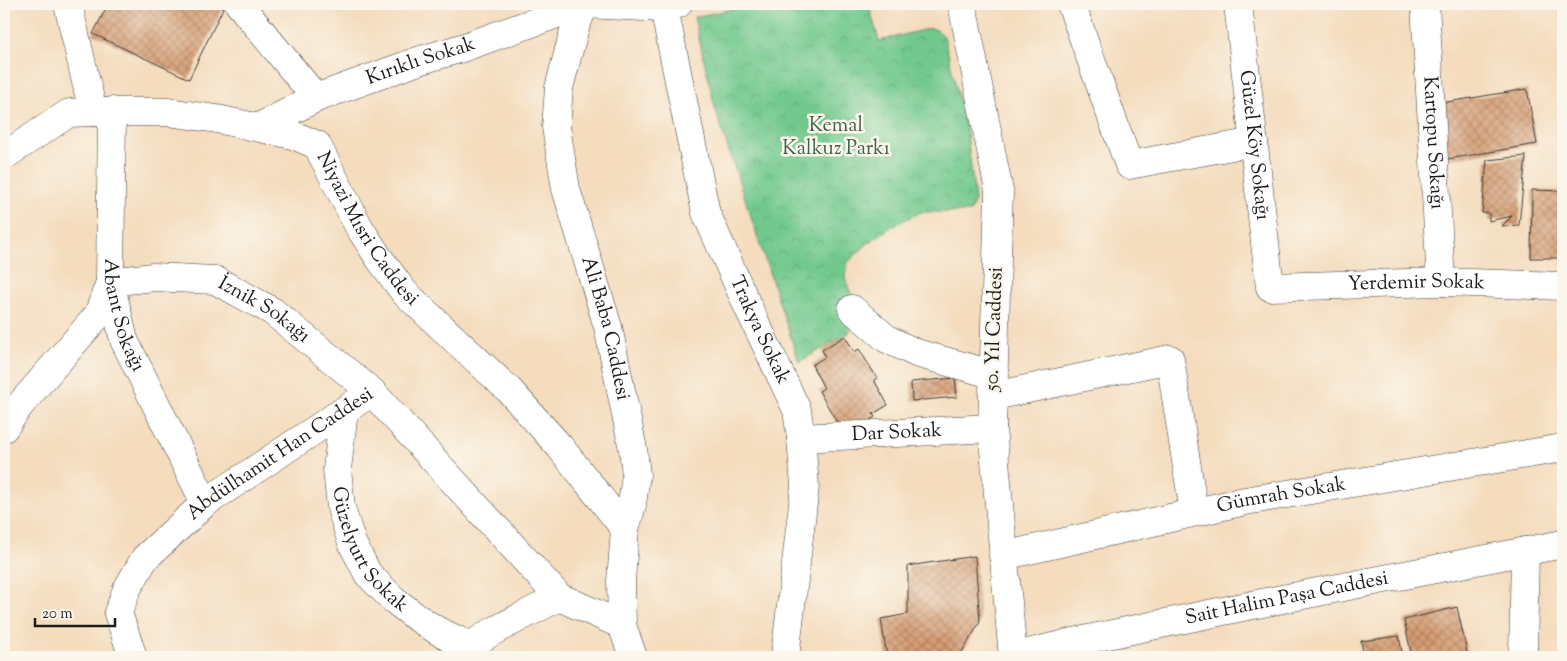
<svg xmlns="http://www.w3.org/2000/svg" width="1567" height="661" font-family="'Sorts Mill Goudy',serif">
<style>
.park{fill:url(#park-crowns);stroke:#477255}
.building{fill:url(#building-cross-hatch)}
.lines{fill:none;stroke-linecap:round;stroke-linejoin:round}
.street-casing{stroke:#3c3934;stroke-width:29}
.secondary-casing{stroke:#3c3934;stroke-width:29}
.street{stroke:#fff;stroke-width:28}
.secondary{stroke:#fff;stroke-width:28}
.labels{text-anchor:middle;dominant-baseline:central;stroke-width:5;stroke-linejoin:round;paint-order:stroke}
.street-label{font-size:20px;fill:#1c1c1c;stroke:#fbf7ec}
.park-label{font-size:20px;fill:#3e614a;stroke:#fbf7ec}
</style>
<defs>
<pattern id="park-crowns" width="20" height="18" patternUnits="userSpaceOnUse" patternTransform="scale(1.25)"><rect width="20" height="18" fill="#72c98e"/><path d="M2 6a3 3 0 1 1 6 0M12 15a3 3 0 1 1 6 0" fill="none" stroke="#62ac7a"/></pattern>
<pattern id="building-cross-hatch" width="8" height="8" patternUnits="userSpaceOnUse" patternTransform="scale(1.25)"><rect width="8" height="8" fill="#d69d73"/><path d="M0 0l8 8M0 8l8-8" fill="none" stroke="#ad7f5e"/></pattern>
</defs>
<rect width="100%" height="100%" fill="#fbf7ec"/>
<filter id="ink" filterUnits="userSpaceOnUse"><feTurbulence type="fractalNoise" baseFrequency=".02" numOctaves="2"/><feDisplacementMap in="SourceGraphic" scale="10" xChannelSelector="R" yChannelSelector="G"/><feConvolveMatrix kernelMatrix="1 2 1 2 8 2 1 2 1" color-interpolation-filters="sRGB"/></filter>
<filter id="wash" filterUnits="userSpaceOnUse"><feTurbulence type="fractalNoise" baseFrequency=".0096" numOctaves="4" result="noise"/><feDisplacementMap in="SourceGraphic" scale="20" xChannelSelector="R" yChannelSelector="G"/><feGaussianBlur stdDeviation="1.12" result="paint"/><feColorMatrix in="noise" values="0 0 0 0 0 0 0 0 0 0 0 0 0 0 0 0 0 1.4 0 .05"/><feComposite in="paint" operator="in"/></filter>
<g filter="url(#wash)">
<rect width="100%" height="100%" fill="#f4dcbd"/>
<path class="park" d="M 756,4 L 876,4 L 869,6 L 879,41 L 931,28 L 937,30 L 944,36 L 967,134 L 975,200 L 970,212 L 921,212 L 894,225 L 867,244 L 848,262 L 845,278 L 856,305 L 849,333 L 799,362 L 716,112 L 694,17 Z"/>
<g id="blocks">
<path class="building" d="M 108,4 L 225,4 L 189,79 L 93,34 Z
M 1527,89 L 1537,144 L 1448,159 L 1441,103 Z
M 1526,156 L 1519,225 L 1502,226 L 1512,216 L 1489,221 L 1489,213 L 1482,213 L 1487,160 Z
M 1532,190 L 1563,191 L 1563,258 L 1531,258 Z
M 845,336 L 854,352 L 859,349 L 877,378 L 874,380 L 888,405 L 873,414 L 875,417 L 857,428 L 842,431 L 819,391 L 824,388 L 812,365 L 825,357 L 822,350 Z
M 955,378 L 957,397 L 912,401 L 911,382 Z
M 975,556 L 980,622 L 959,657 L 887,657 L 881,619 L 908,614 L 908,566 Z
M 1457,607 L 1468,657 L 1412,657 L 1404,620 Z
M 1399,636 L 1403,657 L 1364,657 L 1361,641 Z"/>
</g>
</g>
<g filter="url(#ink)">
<use href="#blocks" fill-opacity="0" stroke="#3c3934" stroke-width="1"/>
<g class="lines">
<defs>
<g id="street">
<path d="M 68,4 L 93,112"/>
<path d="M 239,4 L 316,98"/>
<path id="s1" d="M 585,4 L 575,27 L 559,88 L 556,127 L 566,189 L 608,327 L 633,449 L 636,474 L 632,505 L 625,529 L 621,581 L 622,625 L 633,657"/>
<path d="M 1071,4 L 1129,165 L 1254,142"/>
<path id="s2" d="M 1238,4 L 1270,287 L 1441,282 L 1563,286"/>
<path id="s3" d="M 1425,4 L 1441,282"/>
<path id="s4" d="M 664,8 L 706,213 L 749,309 L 797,410 L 801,438 L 805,486 L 785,657"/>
<path id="s5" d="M 112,111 L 110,282 L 124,340 L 205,503"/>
<path id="s6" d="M 259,127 L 316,98 L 421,60 L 462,48 L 585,4 L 664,8 L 678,4"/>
<path id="s7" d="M 4,156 L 69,113 L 93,112 L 168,112 L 217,119 L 293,135 L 317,145 L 359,227 L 379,258 L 404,292 L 509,390 L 560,447 L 625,529"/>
<path d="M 852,309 L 887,339 L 916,353 L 995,375"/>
<path d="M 994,396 L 1170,359 L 1194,512"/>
<path id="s8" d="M 344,411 L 337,469 L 341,508 L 352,543 L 368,574 L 393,599 L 416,617 L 438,631 L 470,646"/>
<path id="s9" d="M 4,428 L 20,405 L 98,315 L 110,282 L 153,277 L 215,280 L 272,311 L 372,392"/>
<path id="s10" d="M 801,438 L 992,428"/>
<path id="s11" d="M 1003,556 L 1245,501 L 1563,448"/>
<path id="s12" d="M 133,657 L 118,613 L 127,589 L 145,558 L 205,503 L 372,392 L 559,597 L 622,625"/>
<path d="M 454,657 L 490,633 L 559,597"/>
<path d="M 1523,657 L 1525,551"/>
</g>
<g id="secondary">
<path d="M 962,4 L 999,191 L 992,428 L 1013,657"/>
<path id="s13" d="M 1012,657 L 1069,643 L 1262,603 L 1563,544"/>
</g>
</defs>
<use href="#street" class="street-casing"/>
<use href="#secondary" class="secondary-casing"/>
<use href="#street" class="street"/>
<use href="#secondary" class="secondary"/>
</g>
</g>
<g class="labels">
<g class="street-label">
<text stroke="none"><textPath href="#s6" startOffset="175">Kırıklı Sokak</textPath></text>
<text stroke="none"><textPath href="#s3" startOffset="139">Kartopu Sokağı</textPath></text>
<text stroke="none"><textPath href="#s2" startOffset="142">Güzel Köy Sokağı</textPath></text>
<text stroke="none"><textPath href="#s7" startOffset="428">Niyazi Mısri Caddesi</textPath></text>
<text stroke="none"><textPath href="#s2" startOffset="431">Yerdemir Sokak</textPath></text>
<text stroke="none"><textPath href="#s9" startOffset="345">İznik Sokağı</textPath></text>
<text stroke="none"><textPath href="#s5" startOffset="206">Abant Sokağı</textPath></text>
<text stroke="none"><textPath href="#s1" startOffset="335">Ali Baba Caddesi</textPath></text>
<text transform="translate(995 329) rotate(-88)">50. Yıl Caddesi</text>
<text stroke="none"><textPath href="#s4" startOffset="338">Trakya Sokak</textPath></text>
<text stroke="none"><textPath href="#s10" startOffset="96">Dar Sokak</textPath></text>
<text stroke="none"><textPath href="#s12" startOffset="279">Abdülhamit Han Caddesi</textPath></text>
<text stroke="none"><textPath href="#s11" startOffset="285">Gümrah Sokak</textPath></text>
<text stroke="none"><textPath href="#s8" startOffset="148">Güzelyurt Sokak</textPath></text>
<text stroke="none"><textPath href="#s13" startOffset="281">Sait Halim Paşa Caddesi</textPath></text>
</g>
<g class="park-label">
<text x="836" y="126">Kemal<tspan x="836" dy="23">Kalkuz Parkı</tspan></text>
</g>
</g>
<rect width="1567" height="661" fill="none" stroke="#fbf7ec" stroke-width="20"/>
<path d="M35 618v8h80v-8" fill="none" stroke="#1c1c1c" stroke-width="2.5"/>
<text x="42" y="618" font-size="15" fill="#1c1c1c" stroke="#fbf7ec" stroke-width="4" paint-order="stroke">20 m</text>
</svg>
